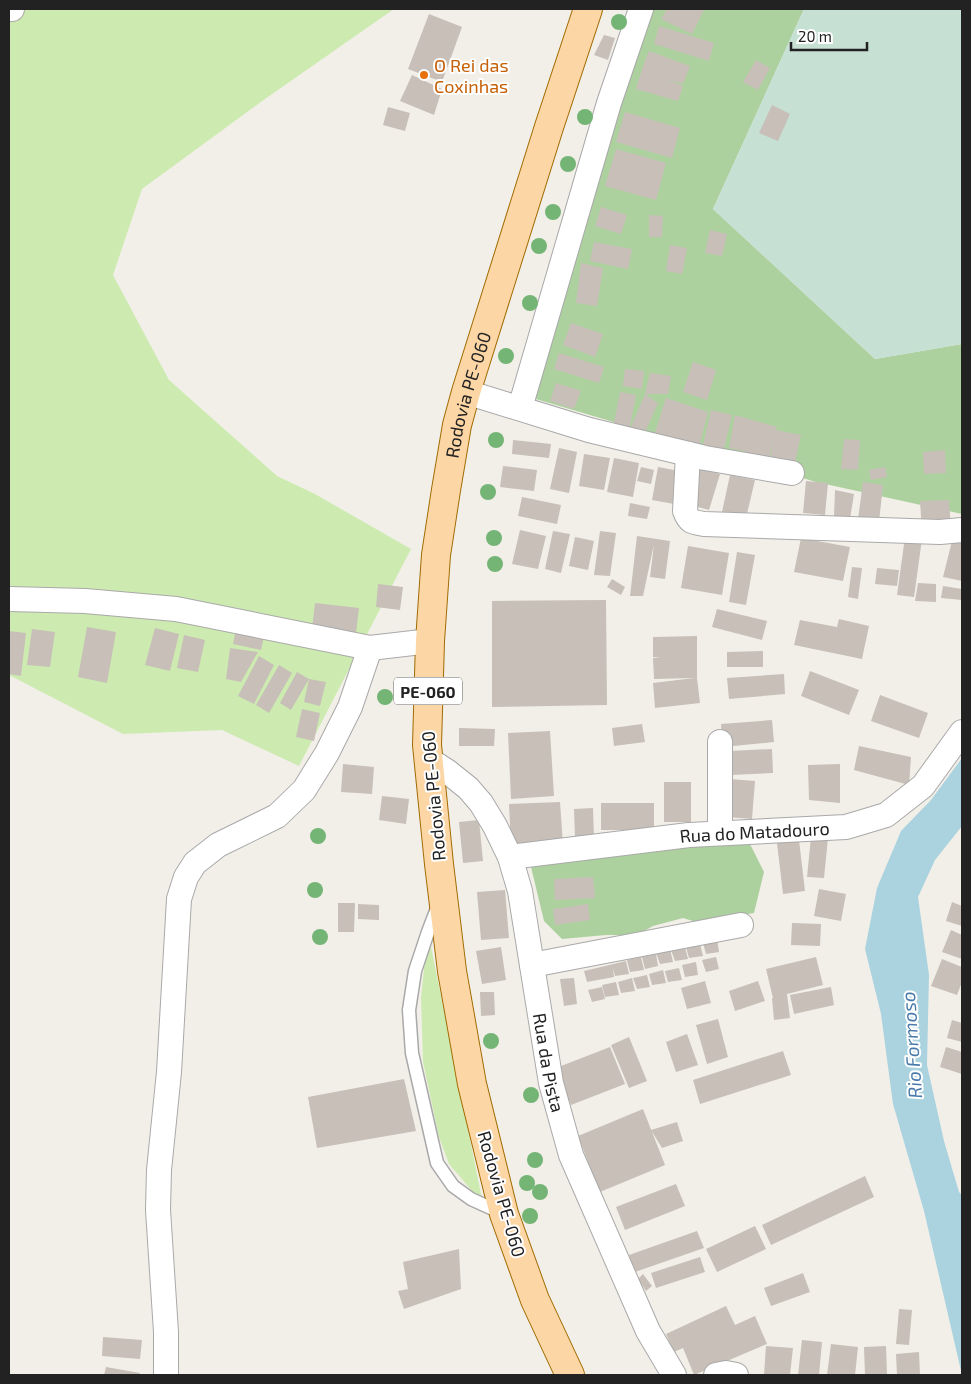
<svg xmlns="http://www.w3.org/2000/svg" width="971" height="1384" font-family="'Exo 2',sans-serif">
<style>
.grass{fill:#cdebb0}
.forest{fill:#add19e}
.wetland{fill:#c6e0d4}
.water{fill:#aad3df}
.building{fill:#c7bfb8}
.lines{fill:none;stroke-linecap:round;stroke-linejoin:round}
.service-casing{stroke:#a9a9a9;stroke-width:15}
.minor-casing{stroke:#a9a9a9;stroke-width:26}
.primary-casing{stroke:#a06b00;stroke-width:30}
.service{stroke:#fff;stroke-width:12}
.minor{stroke:#fff;stroke-width:24}
.primary{stroke:#fcd6a4;stroke-width:28}
.tree{fill:#74b475}
.food-dot{fill:#e8710a;stroke:#fff;stroke-width:2}
.labels{text-anchor:middle;dominant-baseline:central;stroke-width:4;stroke-linejoin:round;paint-order:stroke}
.shield{fill:#fff;stroke:#646464;stroke-width:1}
.shield-label{font-size:16px;font-weight:bold;fill:#222}
.food-label{font-size:18px;fill:#c56008;stroke:#fff;text-anchor:start}
.street-label{font-size:18px;fill:#222;stroke:#fff}
.water-label{font-size:19px;font-style:italic;fill:#4a7aab;stroke:#fff}
</style>
<rect width="100%" height="100%" fill="#f2efe9"/>
<path class="grass" d="M 9,9 L 394,9 L 265,99 L 142,189 L 113,275 L 169,380 L 277,476 L 315,494 L 411,549 L 299,766 L 222,730 L 123,734 L 9,675 Z
M 428,932 L 483,1204 L 449,1164 L 439,1137 L 423,1062 L 421,997 Z"/>
<path class="forest" d="M 629,9 L 804,9 L 713,209 L 875,359 L 962,344 L 962,514 L 816,482 L 512,392 Z
M 748,840 L 764,872 L 754,913 L 696,922 L 683,918 L 653,926 L 637,935 L 606,935 L 562,939 L 544,921 L 531,867 Z"/>
<path class="wetland" d="M 804,9 L 962,9 L 962,344 L 875,359 L 713,209 Z"/>
<path class="water" d="M 962,758 L 962,826 L 935,860 L 918,897 L 929,975 L 927,1065 L 944,1141 L 959,1192 L 962,1195 L 962,1375 L 924,1211 L 893,1104 L 881,1014 L 865,949 L 877,888 L 901,831 L 931,800 Z"/>
<path class="building" d="M 667,9 L 701,9 L 704,10 L 692,34 L 661,19 Z
M 429,14 L 462,27 L 442,82 L 408,69 Z
M 659,26 L 714,43 L 709,61 L 654,44 Z
M 604,35 L 615,38 L 608,60 L 594,55 Z
M 649,51 L 690,66 L 683,84 L 668,80 L 683,86 L 678,101 L 636,89 L 642,69 Z
M 756,60 L 770,68 L 758,90 L 743,82 Z
M 412,75 L 442,89 L 434,115 L 400,101 Z
M 772,105 L 790,114 L 778,141 L 759,133 Z
M 388,107 L 410,113 L 405,131 L 383,125 Z
M 625,112 L 680,128 L 672,158 L 616,142 Z
M 616,149 L 666,163 L 656,200 L 605,186 Z
M 601,207 L 627,215 L 621,234 L 595,226 Z
M 649,215 L 663,216 L 662,237 L 649,237 Z
M 710,230 L 727,234 L 722,256 L 705,253 Z
M 594,242 L 632,249 L 628,269 L 590,261 Z
M 670,245 L 687,248 L 682,274 L 666,271 Z
M 581,263 L 603,268 L 597,306 L 576,303 Z
M 571,323 L 603,334 L 595,357 L 563,345 Z
M 559,353 L 604,367 L 599,383 L 554,369 Z
M 693,362 L 716,370 L 707,400 L 683,392 Z
M 625,369 L 644,371 L 642,389 L 623,386 Z
M 650,373 L 671,376 L 668,394 L 645,394 Z
M 556,383 L 581,391 L 574,409 L 550,401 Z
M 620,392 L 636,395 L 629,431 L 614,423 Z
M 645,394 L 658,403 L 642,439 L 629,431 Z
M 666,398 L 708,412 L 699,448 L 655,433 Z
M 711,410 L 732,415 L 723,453 L 702,449 Z
M 735,415 L 777,427 L 776,430 L 801,435 L 795,462 L 770,457 L 774,439 L 768,461 L 744,455 L 745,451 L 729,448 Z
M 844,439 L 860,440 L 858,470 L 841,469 Z
M 513,440 L 551,444 L 549,458 L 512,454 Z
M 559,448 L 577,452 L 569,493 L 550,489 Z
M 945,450 L 946,473 L 924,474 L 923,452 Z
M 584,454 L 610,458 L 604,490 L 579,486 Z
M 614,458 L 639,463 L 633,497 L 607,492 Z
M 503,466 L 537,470 L 534,491 L 500,487 Z
M 641,467 L 654,470 L 651,484 L 637,481 Z
M 658,467 L 680,471 L 674,504 L 652,500 Z
M 885,467 L 887,477 L 871,480 L 869,470 Z
M 697,468 L 720,474 L 709,510 L 687,504 Z
M 730,475 L 755,480 L 746,518 L 722,512 Z
M 806,481 L 828,483 L 825,515 L 803,513 Z
M 863,482 L 883,485 L 879,522 L 858,519 Z
M 835,490 L 854,494 L 850,519 L 834,517 Z
M 522,497 L 561,505 L 557,524 L 518,516 Z
M 949,500 L 951,529 L 922,531 L 920,501 Z
M 630,503 L 650,507 L 647,519 L 628,516 Z
M 520,530 L 546,536 L 538,569 L 512,564 Z
M 553,531 L 570,534 L 561,573 L 545,569 Z
M 600,531 L 616,533 L 610,576 L 594,575 Z
M 637,536 L 670,541 L 665,579 L 650,577 L 654,544 L 643,596 L 630,596 Z
M 575,537 L 594,541 L 588,570 L 569,566 Z
M 905,537 L 922,539 L 914,597 L 897,595 Z
M 801,538 L 850,547 L 843,581 L 794,572 Z
M 952,541 L 962,543 L 962,581 L 943,577 Z
M 688,546 L 729,553 L 722,595 L 681,588 Z
M 737,552 L 755,555 L 746,605 L 729,602 Z
M 852,567 L 862,568 L 858,599 L 848,597 Z
M 877,568 L 899,570 L 897,586 L 875,584 Z
M 612,579 L 625,587 L 621,595 L 607,587 Z
M 918,583 L 936,584 L 936,602 L 915,601 Z
M 378,584 L 403,587 L 400,610 L 376,607 Z
M 943,586 L 962,589 L 962,600 L 941,598 Z
M 606,600 L 607,705 L 492,707 L 492,601 Z
M 315,603 L 359,608 L 356,633 L 312,629 Z
M 717,609 L 767,621 L 762,640 L 712,627 Z
M 839,619 L 869,626 L 862,659 L 794,645 L 800,620 L 837,627 Z
M 87,627 L 116,632 L 107,683 L 78,677 Z
M 155,628 L 179,634 L 170,671 L 145,665 Z
M 32,629 L 55,632 L 50,667 L 27,665 Z
M 236,629 L 264,636 L 261,650 L 233,644 Z
M 9,631 L 26,633 L 21,676 L 9,674 Z
M 184,635 L 205,640 L 198,672 L 177,668 Z
M 697,636 L 697,678 L 700,703 L 655,708 L 653,683 L 694,678 L 654,679 L 653,658 L 661,657 L 653,657 L 653,637 Z
M 230,648 L 258,652 L 241,682 L 226,679 Z
M 763,651 L 763,667 L 727,667 L 727,652 Z
M 259,656 L 274,665 L 254,704 L 238,696 Z
M 279,665 L 292,673 L 269,713 L 256,705 Z
M 810,671 L 859,690 L 849,715 L 801,696 Z
M 297,672 L 309,679 L 326,682 L 320,706 L 304,702 L 309,679 L 291,710 L 280,703 Z
M 784,674 L 785,694 L 729,699 L 727,678 Z
M 880,695 L 928,713 L 919,738 L 871,721 Z
M 302,709 L 320,713 L 314,741 L 296,737 Z
M 772,720 L 774,742 L 723,747 L 721,724 Z
M 642,724 L 645,742 L 614,746 L 612,728 Z
M 459,728 L 495,729 L 494,746 L 459,746 Z
M 550,731 L 554,796 L 511,799 L 508,733 Z
M 859,746 L 911,757 L 909,785 L 854,770 Z
M 772,749 L 773,773 L 730,775 L 729,751 Z
M 343,764 L 374,767 L 372,794 L 341,792 Z
M 840,764 L 840,803 L 809,800 L 808,765 Z
M 730,779 L 755,781 L 752,819 L 727,817 Z
M 664,782 L 691,782 L 691,822 L 664,822 Z
M 382,796 L 409,799 L 406,824 L 379,820 Z
M 560,802 L 563,844 L 511,846 L 509,804 Z
M 601,803 L 654,803 L 654,830 L 601,830 Z
M 593,808 L 594,838 L 575,839 L 574,809 Z
M 479,820 L 483,861 L 463,863 L 459,822 Z
M 811,837 L 828,838 L 824,878 L 807,877 Z
M 799,840 L 805,891 L 783,894 L 777,843 Z
M 593,877 L 595,898 L 555,900 L 554,879 Z
M 819,889 L 846,894 L 841,921 L 814,916 Z
M 505,890 L 509,938 L 481,940 L 477,892 Z
M 952,902 L 962,906 L 962,926 L 946,921 Z
M 338,903 L 355,903 L 354,932 L 338,932 Z
M 358,904 L 379,905 L 379,920 L 358,919 Z
M 588,904 L 590,920 L 555,925 L 553,909 Z
M 792,923 L 821,924 L 820,946 L 791,945 Z
M 951,930 L 962,935 L 962,959 L 942,952 Z
M 717,939 L 719,952 L 706,954 L 703,943 Z
M 700,944 L 703,956 L 689,958 L 686,947 Z
M 501,947 L 506,980 L 482,984 L 476,951 Z
M 685,947 L 688,959 L 675,961 L 671,950 Z
M 670,949 L 673,962 L 660,964 L 656,953 Z
M 656,954 L 658,966 L 645,969 L 642,957 Z
M 641,957 L 644,970 L 630,972 L 627,960 Z
M 716,957 L 719,969 L 706,972 L 702,960 Z
M 816,957 L 823,985 L 787,994 L 790,1018 L 774,1020 L 772,998 L 773,998 L 766,969 Z
M 942,959 L 962,967 L 962,982 L 957,995 L 931,986 Z
M 626,961 L 629,974 L 615,976 L 613,968 L 614,977 L 587,982 L 584,971 Z
M 696,962 L 698,975 L 685,977 L 682,965 Z
M 679,968 L 682,980 L 668,982 L 665,971 Z
M 663,970 L 666,983 L 652,985 L 649,974 Z
M 647,975 L 650,987 L 637,989 L 633,978 Z
M 574,978 L 577,1004 L 564,1006 L 560,979 Z
M 632,978 L 635,991 L 621,993 L 618,982 Z
M 705,981 L 711,1003 L 687,1009 L 681,988 Z
M 758,981 L 765,1001 L 735,1011 L 729,991 Z
M 616,982 L 619,995 L 605,997 L 602,985 Z
M 602,987 L 605,999 L 592,1002 L 588,990 Z
M 831,987 L 834,1005 L 794,1014 L 790,995 Z
M 480,992 L 494,992 L 495,1015 L 481,1016 Z
M 718,1019 L 728,1057 L 707,1064 L 696,1025 Z
M 952,1020 L 962,1023 L 962,1042 L 947,1038 Z
M 687,1034 L 698,1065 L 676,1072 L 666,1042 Z
M 629,1037 L 647,1081 L 629,1088 L 611,1045 Z
M 610,1047 L 625,1084 L 571,1105 L 556,1068 Z
M 946,1047 L 962,1052 L 962,1074 L 940,1067 Z
M 783,1051 L 791,1075 L 700,1104 L 693,1080 Z
M 404,1079 L 416,1131 L 317,1148 L 308,1097 Z
M 643,1109 L 665,1165 L 600,1192 L 578,1136 Z
M 677,1122 L 683,1141 L 662,1148 L 651,1130 Z
M 865,1176 L 874,1197 L 771,1245 L 762,1225 Z
M 676,1184 L 685,1206 L 625,1230 L 616,1207 Z
M 755,1226 L 766,1249 L 717,1272 L 706,1249 Z
M 697,1231 L 704,1248 L 635,1272 L 629,1255 Z
M 459,1249 L 461,1289 L 404,1309 L 398,1291 L 408,1289 L 403,1262 Z
M 700,1257 L 705,1272 L 656,1288 L 651,1273 Z
M 803,1273 L 810,1292 L 771,1306 L 764,1288 Z
M 643,1274 L 652,1286 L 646,1291 L 638,1279 Z
M 726,1306 L 735,1325 L 755,1316 L 767,1344 L 694,1375 L 683,1348 L 674,1352 L 666,1334 Z
M 899,1309 L 912,1310 L 909,1345 L 896,1344 Z
M 103,1337 L 142,1340 L 140,1359 L 102,1356 Z
M 802,1340 L 822,1342 L 819,1375 L 798,1375 Z
M 831,1344 L 858,1347 L 855,1375 L 827,1375 Z
M 766,1346 L 793,1348 L 790,1375 L 764,1375 Z
M 886,1346 L 887,1375 L 865,1375 L 864,1347 Z
M 919,1352 L 920,1375 L 897,1375 L 896,1354 Z
M 106,1367 L 140,1373 L 139,1375 L 104,1375 Z"/>
<g class="lines">
<defs>
<path id="service" d="M 438,906 L 428,932 L 415,971 L 409,1010 L 412,1053 L 437,1163 L 453,1186 L 471,1199 L 504,1214"/>
<g id="minor">
<path d="M 9,9 L 12,9"/>
<path d="M 466,392 L 589,430 L 705,458 L 792,473"/>
<path d="M 520,408 L 609,103 L 641,9"/>
<path d="M 688,454 L 685,511 C 689,522 692,522 704,524 L 940,532 L 962,530"/>
<path d="M 9,599 L 85,601 L 176,609 L 370,648 L 430,641"/>
<path d="M 720,742 L 720,833"/>
<path id="s1" d="M 428,759 L 448,772 L 468,788 L 481,803 L 495,826 L 510,857 L 520,891 L 551,1083 L 571,1155 L 648,1331 L 674,1375"/>
<path id="s2" d="M 510,857 L 689,835 L 846,827 L 886,815 L 923,786 L 962,732"/>
<path d="M 532,965 L 741,925"/>
<path d="M 166,1375 L 166,1332 L 158,1210 L 159,1170 L 169,1072 L 179,899 L 186,877 L 195,863 L 218,845 L 277,816 L 304,790 L 327,753 L 350,707 L 370,648"/>
<path d="M 716,1375 L 726,1373 L 736,1375"/>
</g>
<g id="primary">
<path id="s3" d="M 570,1375 L 535,1300 L 504,1214 L 472,1084 L 452,971 L 439,864 L 427,745 L 430,641 L 436,555 L 446,490 L 457,425 L 466,392 L 549,127 L 588,9"/>
</g>
</defs>
<use href="#service" class="service-casing"/>
<use href="#minor" class="minor-casing"/>
<use href="#primary" class="primary-casing"/>
<use href="#service" class="service"/>
<use href="#minor" class="minor"/>
<use href="#primary" class="primary"/>
</g>
<g class="tree">
<circle cx="619" cy="22" r="8"/>
<circle cx="585" cy="117" r="8"/>
<circle cx="568" cy="164" r="8"/>
<circle cx="553" cy="212" r="8"/>
<circle cx="539" cy="246" r="8"/>
<circle cx="530" cy="303" r="8"/>
<circle cx="506" cy="356" r="8"/>
<circle cx="496" cy="440" r="8"/>
<circle cx="488" cy="492" r="8"/>
<circle cx="494" cy="538" r="8"/>
<circle cx="495" cy="564" r="8"/>
<circle cx="385" cy="697" r="8"/>
<circle cx="318" cy="836" r="8"/>
<circle cx="315" cy="890" r="8"/>
<circle cx="320" cy="937" r="8"/>
<circle cx="491" cy="1041" r="8"/>
<circle cx="531" cy="1095" r="8"/>
<circle cx="535" cy="1160" r="8"/>
<circle cx="527" cy="1183" r="8"/>
<circle cx="540" cy="1192" r="8"/>
<circle cx="530" cy="1216" r="8"/>
</g>
<circle class="food-dot" cx="424" cy="75" r="5"/>
<g class="labels">
<rect class="shield" x="394" y="677.5" width="68" height="27" rx="4"/>
<g class="shield-label">
<text x="428" y="691">PE-060</text>
</g>
<g class="food-label">
<text x="434" y="65">O Rei das<tspan x="434" dy="21">Coxinhas</tspan></text>
</g>
<g class="street-label">
<text stroke="none"><textPath href="#s3" startOffset="1004">Rodovia PE-060</textPath></text>
<text transform="translate(433 796) rotate(-95)">Rodovia PE-060</text>
<text stroke="none"><textPath href="#s2" startOffset="246">Rua do Matadouro</textPath></text>
<text stroke="none"><textPath href="#s1" startOffset="340">Rua da Pista</textPath></text>
<text transform="translate(502 1194) rotate(74)">Rodovia PE-060</text>
</g>
<g class="water-label">
<text transform="translate(911 1045) rotate(-94)">Rio Formoso</text>
</g>
</g>
<rect width="971" height="1384" fill="none" stroke="#222222" stroke-width="20"/>
<path d="M791 42v8h76v-8" fill="none" stroke="#222222" stroke-width="2.5"/>
<text x="798" y="42" font-size="15" fill="#222222" stroke="#ffffff" stroke-width="4" paint-order="stroke">20 m</text>
</svg>
